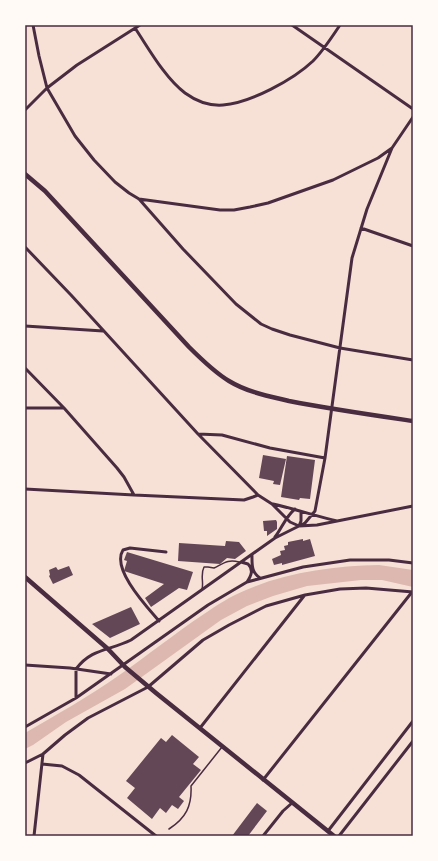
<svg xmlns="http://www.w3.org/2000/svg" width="438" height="861" font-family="'IBM Plex Sans',sans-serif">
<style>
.water{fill:#dcb8b0}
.building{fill:#644757}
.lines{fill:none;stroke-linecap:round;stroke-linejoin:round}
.service{stroke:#4a2c40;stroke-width:1.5}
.minor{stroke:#4a2c40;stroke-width:3}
.secondary{stroke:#4a2c40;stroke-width:4.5}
.neatline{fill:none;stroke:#4a2c40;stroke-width:1.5}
</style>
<rect width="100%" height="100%" fill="#f7e1d7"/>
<path class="water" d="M 379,565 L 413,570 L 413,587 L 382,580 L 361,580 L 307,586 L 273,596 L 247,606 L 221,620 L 125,689 L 66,722 L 33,745 L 25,749 L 25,733 C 56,715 88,697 118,676 C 147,656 174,634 204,614 C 217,605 231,596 246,590 C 287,572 334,566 379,565 Z"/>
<path class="building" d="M 263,455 L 286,459 L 280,485 L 273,484 L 274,481 L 259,478 Z
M 287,456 L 315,460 L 310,499 L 300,498 L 299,500 L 281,497 Z
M 276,520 L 277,522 L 277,529 L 267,536 L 267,531 L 264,531 L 263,521 Z
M 303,539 L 303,541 L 310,539 L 315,556 L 282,565 L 282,563 L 274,565 L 272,559 L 281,555 L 280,551 L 285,550 L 284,546 L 288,545 L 288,542 Z
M 226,541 L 239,542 L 246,551 L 235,559 L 227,558 L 220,564 L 178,561 L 179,543 L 225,546 Z
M 127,552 L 193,572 L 187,590 L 179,588 L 151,607 L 145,598 L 164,584 L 124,571 L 127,561 L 124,560 Z
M 69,566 L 73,575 L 53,584 L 49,576 L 50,575 L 49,570 L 56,567 L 58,570 Z
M 131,607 L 140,624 L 110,638 L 92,624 Z
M 172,735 L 199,757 L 193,764 L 201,770 L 179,797 L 184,801 L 178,809 L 172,805 L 166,813 L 160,808 L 152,819 L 127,798 L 135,788 L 126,781 L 161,738 L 166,742 Z
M 257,803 L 267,811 L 248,836 L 232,836 Z"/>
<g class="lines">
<path class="service" d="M 202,589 C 204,582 200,575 204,567 L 208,567 L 214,568 C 224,563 228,559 239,562
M 169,829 C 186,818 192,806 191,786 L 222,747"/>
<path class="minor" d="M 33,25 L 39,56 L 47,88 L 75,136 L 94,160 L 115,182 L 129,193 L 139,199 L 183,249 L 236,304 L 261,324 L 272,329 L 290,335 L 340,348 L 413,360
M 292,25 L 413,109
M 135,28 C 149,49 165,78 185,93 C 196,101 210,106 223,105 C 250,103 293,80 313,61 C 323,51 332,37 340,25
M 25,110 L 47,88 L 77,65 L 140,25
M 139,199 L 220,210 L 234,210 L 250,207 L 268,203 L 333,180 L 378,158 L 392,148
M 361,228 L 413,246
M 25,247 L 71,295 L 198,434 L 258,495 L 272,504 L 290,522 L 299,526 L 317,525 L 413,506
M 25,326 L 103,331
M 25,368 L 64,408 L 117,468 L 124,477 L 134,495
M 25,408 L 63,408
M 198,434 L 222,435 L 270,448 L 325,458
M 25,489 L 134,495 L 244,500 L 253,497 L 258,495
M 273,504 C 295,509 316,516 337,521
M 299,526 L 301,521 L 301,512
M 275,537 C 282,528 286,516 295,509
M 252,554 C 252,564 251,572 260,578
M 241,562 L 248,564 C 254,570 251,576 247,582
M 159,621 C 147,607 111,569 123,550 L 130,548 L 166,552
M 25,665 L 70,668 L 111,674
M 76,698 L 76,669 C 92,648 109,651 131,640 L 275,538 L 305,523 L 315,511 L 325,458 L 352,258 L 367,209 L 392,148 L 413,117
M 25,727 L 76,698 L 208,605 L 247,582 L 303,567 L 350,560 L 389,560 L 413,563
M 200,728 L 304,596
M 25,763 L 43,754 L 65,735 L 88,718 L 148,687 L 203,640 L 229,625 L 266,606 L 305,595 L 340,589 L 366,588 L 413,592
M 42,764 L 62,766 L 79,775 L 156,836
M 263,780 L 412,592
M 328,831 L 413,721
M 34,836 L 43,754
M 263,836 L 283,811 L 292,803
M 339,836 L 413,741"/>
<path class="secondary" d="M 25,174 L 45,191 L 189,347 C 201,359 214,372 229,381 C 247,392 268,396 289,401 C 330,409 372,415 413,421
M 25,577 L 108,649 L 125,667 L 156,693 L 334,836"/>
</g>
<rect width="438" height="861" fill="none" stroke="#fffaf5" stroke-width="52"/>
<rect x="26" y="26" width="386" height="809" class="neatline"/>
</svg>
